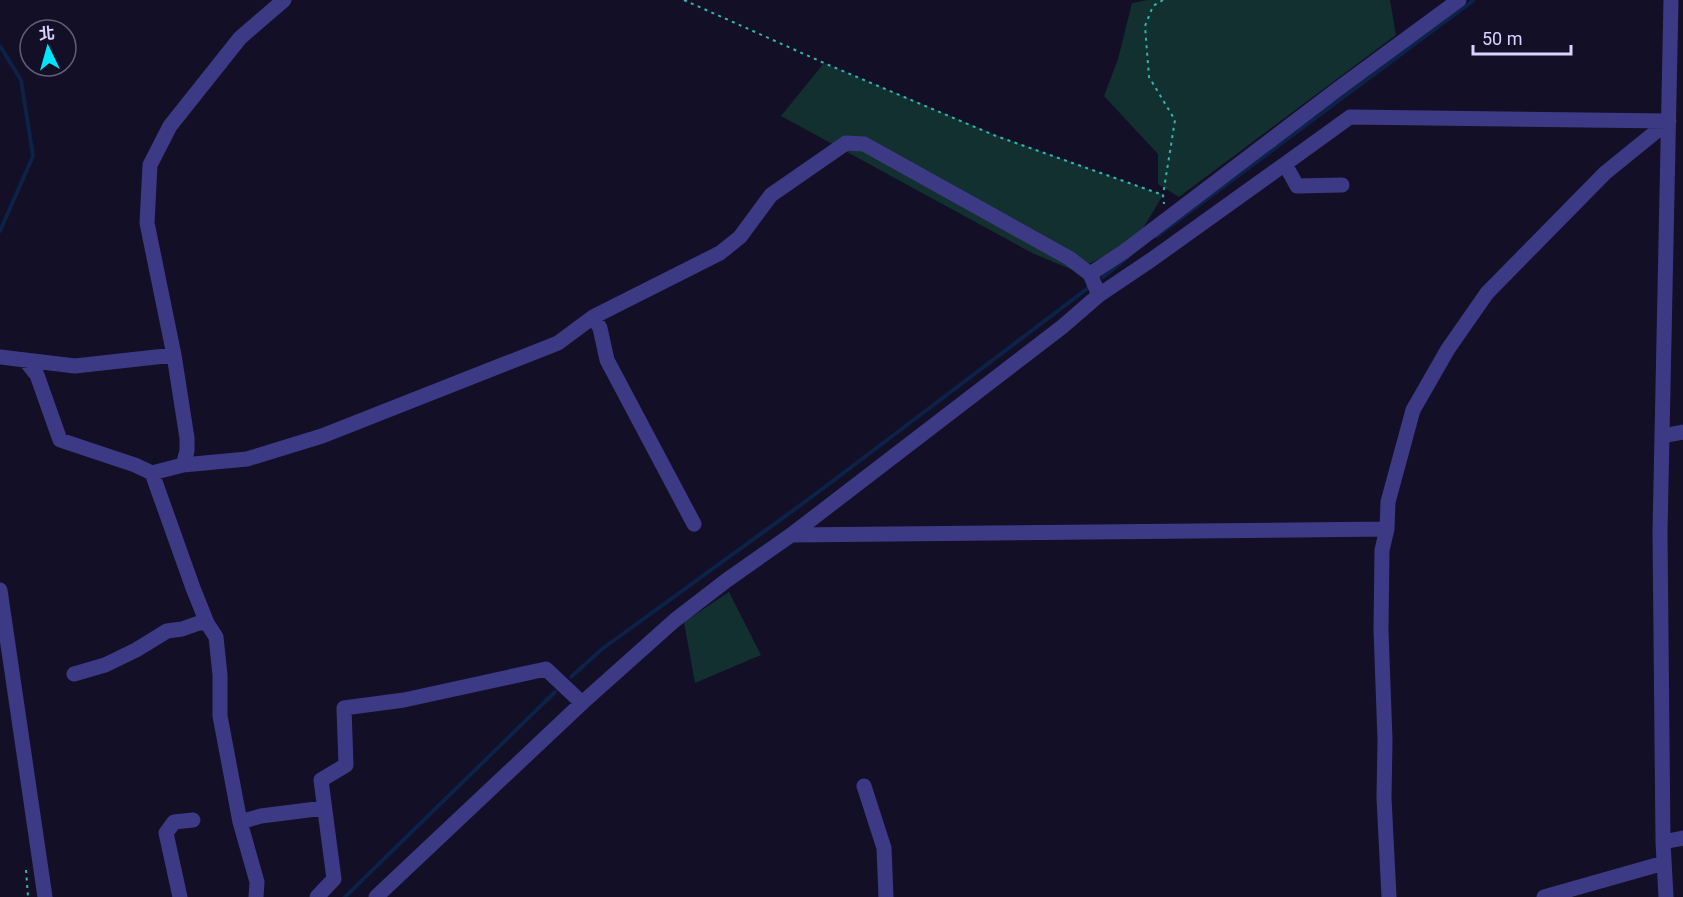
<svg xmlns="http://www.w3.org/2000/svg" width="1683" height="897" font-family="Roboto,'Noto Sans TC',sans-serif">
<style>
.green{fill:#12302f}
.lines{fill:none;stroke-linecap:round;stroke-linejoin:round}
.stream{stroke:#0c2248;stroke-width:4}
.path{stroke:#2fb8b0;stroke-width:2;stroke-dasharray:3 4.5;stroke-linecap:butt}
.minor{stroke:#3d3a85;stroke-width:15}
</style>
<rect width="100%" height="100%" fill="#130f26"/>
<path class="green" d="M 1148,0 L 1390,0 L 1396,35 L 1179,197 L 1158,184 L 1158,154 L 1104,96 L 1118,59 L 1132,3 Z
M 824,63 L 996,135 L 1163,195 L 1136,240 L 1075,271 L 1032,253 L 781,116 Z
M 729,592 L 761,655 L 695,683 L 684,622 Z"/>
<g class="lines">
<path class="stream" d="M 0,46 L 21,80 L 33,156 L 0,231
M 1157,236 L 1474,0
M 1103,277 L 1127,258
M 571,677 L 602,649 L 817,493 L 1088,288
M 345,897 L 555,692"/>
<path class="path" d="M 684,0 L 824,63 L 996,136 L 1163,195
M 1163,0 L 1153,6 L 1145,26 L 1149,77 L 1175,120 L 1163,195 L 1164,204
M 26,870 L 28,897"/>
<path class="minor" d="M 1342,185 L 1297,186 L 1285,164 L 1350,117 L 1669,121
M 1090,274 L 1125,251 L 1338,89 L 1459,0
M 0,357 L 75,366 L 174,355
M 25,360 L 37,375 L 60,440 L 135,465 L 152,473 L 193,588 L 207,623 L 216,637 L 220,675 L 220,716 L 240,822 L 257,882 L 256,897
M 1662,436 L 1683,432
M 183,465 L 247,459 L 322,436 L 558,343 L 593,317
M 152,473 L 183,465 L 187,451 L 187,438 L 174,355 L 147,223 L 150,165 L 170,126 L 240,38 L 284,0
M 694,524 L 607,360 L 600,328 L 593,317 L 720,253 L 740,237 L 771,195 L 846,143 L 864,144 L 1069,258 L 1090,274 L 1099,295
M 791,535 L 1387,529
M 0,590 L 45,897
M 74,674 L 105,665 L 136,650 L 167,631 L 182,629 L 199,623 L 207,623
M 864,786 L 884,848 L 886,897
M 240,822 L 261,816 L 324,808
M 1663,842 L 1683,838
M 180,897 L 166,833 L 174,822 L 193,820
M 317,897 L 334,879 L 321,780 L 346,765 L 344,708 L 404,700 L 546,669 L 582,703
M 376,897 L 582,703 L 675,620 L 727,580 L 791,535 L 1062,327 L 1099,295 L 1151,260 L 1285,164
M 1389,897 L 1384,798 L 1385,740 L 1381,630 L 1382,550 L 1387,529 L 1388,502 L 1413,410 L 1448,349 L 1487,293 L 1605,173 L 1669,121
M 1544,897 L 1664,863
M 1666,897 L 1663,842 L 1660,532 L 1671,0"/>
</g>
<g transform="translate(48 48) rotate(355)"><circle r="28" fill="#130f26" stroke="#625e7d" stroke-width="1.5"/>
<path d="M0-4.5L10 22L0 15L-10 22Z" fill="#00e5ff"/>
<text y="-9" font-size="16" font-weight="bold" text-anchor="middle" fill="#d9d4ff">北</text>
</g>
<path d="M1473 45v9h98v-9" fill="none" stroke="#d9d4ff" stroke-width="3"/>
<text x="1482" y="45" font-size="18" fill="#d9d4ff" stroke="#130f26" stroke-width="4.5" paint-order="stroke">50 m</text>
</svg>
